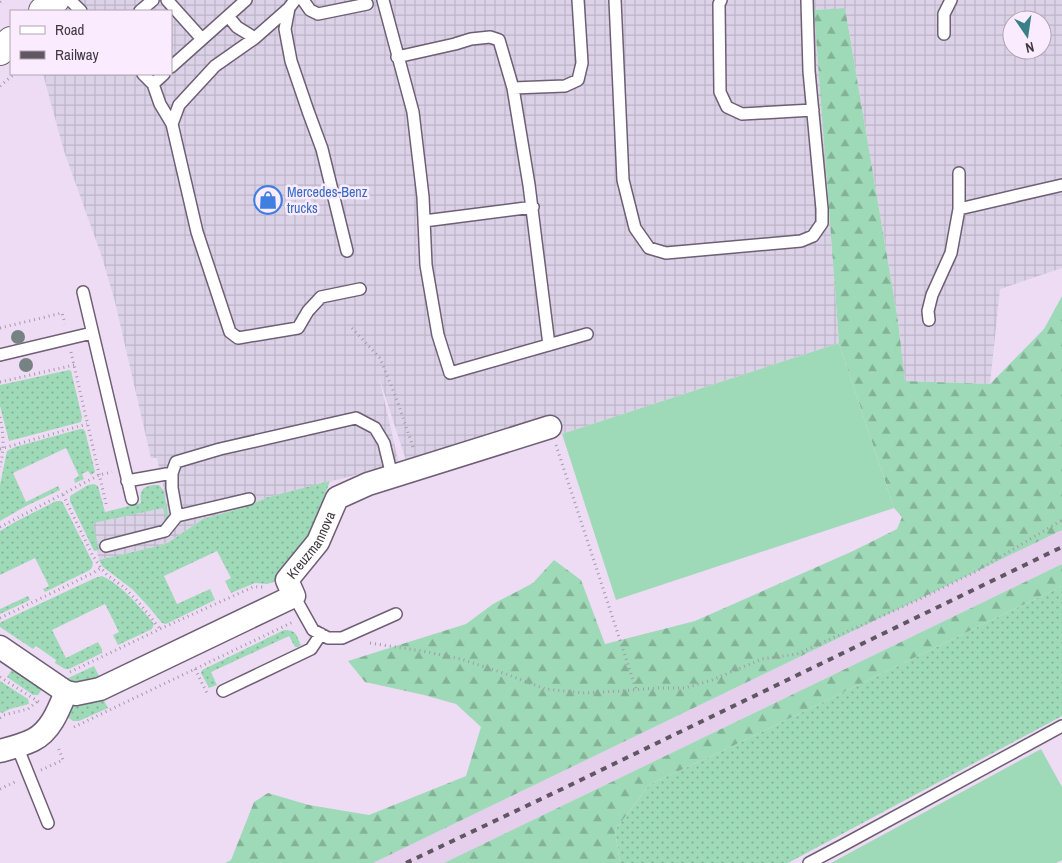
<svg xmlns="http://www.w3.org/2000/svg" width="1062" height="863" font-family="'Archivo Narrow',sans-serif">
<style>
.built{fill:#e6cfed}
.industrial{fill:url(#industrial-grid);fill-rule:evenodd}
.grass{fill:url(#grass-dots)}
.forest{fill:url(#forest-firs)}
.pitch{fill:#9fdab8}
.lines{fill:none;stroke-linecap:round;stroke-linejoin:round}
.service-casing{stroke:#6f5f74;stroke-width:14}
.minor-casing{stroke:#6f5f74;stroke-width:25}
.primary-casing{stroke:#6f5f74;stroke-width:30}
.path{stroke:#a699ab;stroke-width:3;stroke-dasharray:1 4;stroke-linecap:butt}
.service{stroke:#fff;stroke-width:11}
.minor{stroke:#fff;stroke-width:22}
.primary{stroke:#fff;stroke-width:28}
.rail{stroke:#605763;stroke-width:4;stroke-dasharray:6 6;stroke-linecap:butt}
.tree{fill:#778283}
.labels{text-anchor:middle;dominant-baseline:central;stroke-width:5;stroke-linejoin:round;paint-order:stroke}
.shop-label{font-size:14px;fill:#366cbe;stroke:#faebfe;text-anchor:start}
.street-label{font-size:14px;fill:#403942;stroke:#faebfe}
</style>
<defs>
<pattern id="industrial-grid" width="8" height="8" patternUnits="userSpaceOnUse" patternTransform="scale(1.25)"><rect width="8" height="8" fill="#dbd2e7"/><path d="M0 4h8M4 0v8" fill="none" stroke="#bdb5c7"/></pattern>
<pattern id="grass-dots" width="8" height="8" patternUnits="userSpaceOnUse" patternTransform="scale(1.25)"><rect width="8" height="8" fill="#9fdab8"/><path d="M2 2h.1M6 6h.1" fill="none" stroke="#83b297" stroke-width="1.8" stroke-linecap="round"/></pattern>
<pattern id="forest-firs" width="22" height="20" patternUnits="userSpaceOnUse" patternTransform="scale(1.25)"><rect width="22" height="20" fill="#9fdab8"/><path d="M5 1l3.5 6h-7zM16 11l3.5 6h-7z" fill="#83b297"/></pattern>
</defs>
<rect width="100%" height="100%" fill="#eedcf4"/>
<path class="built" d="M 1062,530 L 1062,564 L 566,804 L 444,863 L 373,863 Z"/>
<path class="industrial" d="M 79,0 L 1062,0 L 1062,268 L 1000,289 L 990,384 L 905,381 L 898,321 L 845,8 L 814,10 L 839,343 L 562,434 L 413,482 L 379,377 L 399,464 L 265,498 L 264,499 L 242,508 L 203,519 L 169,542 L 162,545 L 99,560 L 90,521 L 167,503 L 157,458 L 151,458 L 115,302 L 102,257 L 64,151 L 43,74 L 171,74 L 171,11 L 67,11 ZM 1012,20 L 1042,20 L 1042,50 L 1012,50 Z"/>
<path class="grass" d="M 69,370 L 71,371 L 82,417 L 81,422 L 9,441 L 0,406 L 0,385 Z
M 80,429 L 83,429 L 85,431 L 95,472 L 91,475 L 88,471 L 82,474 L 84,479 L 75,483 L 74,479 L 79,476 L 66,448 L 13,473 L 26,502 L 58,486 L 60,490 L 26,506 L 0,521 L 0,485 L 7,451 L 15,447 Z
M 330,481 L 307,543 L 283,579 L 267,584 L 255,583 L 231,593 L 225,581 L 231,578 L 217,551 L 164,576 L 177,604 L 210,589 L 215,600 L 166,624 L 162,623 L 148,606 L 132,589 L 103,567 L 99,560 L 162,545 L 169,542 L 203,519 L 242,508 L 264,499 L 265,498 Z
M 94,484 L 98,486 L 105,512 L 141,503 C 139,488 144,485 159,485 L 164,491 L 169,520 L 167,522 L 163,508 L 93,523 L 99,550 L 94,551 L 70,501 L 70,496 L 88,485 Z
M 56,501 L 61,501 L 63,503 L 92,561 C 93,565 93,567 90,570 L 45,592 L 43,589 L 49,586 L 35,558 L 0,575 L 0,531 L 15,522 Z
M 102,576 C 121,584 141,608 154,624 L 152,629 L 118,645 L 113,635 L 119,632 L 105,604 L 52,630 L 66,658 L 98,642 L 102,649 L 102,653 L 69,669 L 65,669 L 55,663 L 56,660 L 36,646 L 33,649 L 0,627 L 0,623 L 1,622 L 95,578 Z
M 1062,586 L 1062,716 L 788,863 L 620,863 L 615,830 L 650,784 L 718,753 Z
M 28,596 L 30,600 L 0,614 L 0,609 Z
M 284,630 C 297,630 296,635 301,645 L 298,647 L 295,647 L 289,636 L 211,672 L 217,685 L 209,688 L 201,673 L 202,670 Z
M 94,666 L 100,678 C 87,682 79,686 66,679 Z
M 13,668 L 44,686 L 38,695 L 33,695 L 7,677 Z
M 0,681 L 28,699 L 29,704 L 10,709 L 2,713 L 0,712 Z
M 102,697 L 108,708 L 79,721 L 73,721 L 66,716 L 74,705 Z"/>
<path class="forest" d="M 845,8 L 898,321 L 905,381 L 990,384 L 1044,329 L 1062,296 L 1062,530 L 373,863 L 225,863 L 231,860 L 254,802 L 268,793 L 309,805 L 369,815 L 466,776 L 481,727 L 456,704 L 424,695 L 365,682 L 348,661 L 466,624 L 493,604 L 533,583 L 554,560 L 581,580 L 605,644 L 695,621 L 853,551 L 897,529 L 902,517 L 894,508 L 839,343 L 814,10 Z
M 1062,564 L 1062,586 L 718,753 L 650,784 L 615,830 L 620,863 L 444,863 Z"/>
<path class="pitch" d="M 839,343 L 894,508 L 616,600 L 562,434 Z
M 1041,749 L 1062,787 L 1062,860 L 1056,863 L 831,863 Z"/>
<g class="lines">
<defs>
<path id="service" d="M 70,0 L 81,11
M 167,0 L 202,39
M 295,0 L 289,8 L 255,38 L 215,66 L 179,105 L 172,124 L 197,232 L 230,332 L 238,338 L 298,328 L 308,311 L 321,297 L 360,289
M 303,0 L 310,10 L 318,14 L 367,4
M 383,0 L 413,112 L 423,197 L 426,265 L 438,335 L 450,373 L 587,334
M 615,0 L 623,180 L 635,228 L 649,248 L 666,253 L 801,241 L 813,236 L 822,223 L 822,209 L 809,71 L 807,0
M 721,0 L 719,4 L 720,92 L 727,107 L 742,114 L 813,110
M 289,8 L 285,29 L 291,61 L 308,111 L 322,149 L 347,251
M 140,11 L 153,0
M 228,16 L 237,27 L 255,38
M 944,34 L 944,14 L 951,0
M 397,57 L 455,44 L 471,39 L 490,37 L 499,40 L 513,88 L 529,185 L 549,345
M 171,67 L 246,0
M 143,74 L 153,84 L 164,74
M 153,84 L 160,104 L 172,124
M 513,88 L 565,86 L 578,80 L 582,63 L 578,0
M 959,209 L 1062,185
M 424,221 L 533,207
M 83,292 L 132,499
M 929,320 L 928,311 L 932,295 L 951,253 L 959,209 L 959,173
M 0,355 L 92,333
M 127,481 L 172,473
M 177,516 L 249,499
M 106,546 L 165,531 L 177,516 L 172,488 L 172,473 L 176,462 L 220,449 L 356,418 L 375,428 L 384,443 L 392,476
M 294,596 L 313,630 L 328,638 L 342,638 L 396,614
M 223,691 L 311,649 L 321,634
M 17,746 L 48,823
M 809,863 L 845,844 L 1062,726"/>
<g id="minor">
<path id="s1" d="M 0,647 L 66,692 L 76,694 L 100,689 L 294,596 L 287,580 L 318,542 L 337,498 L 368,484 L 550,427"/>
<path d="M 0,751 C 11,748 23,745 33,740 C 51,731 59,709 66,692"/>
</g>
<path id="primary" d="M 43,11 L 55,0
M 0,51 L 11,41"/>
</defs>
<use href="#service" class="service-casing"/>
<use href="#minor" class="minor-casing"/>
<use href="#primary" class="primary-casing"/>
<path class="path" d="M 0,2 L 2,0
M 0,86 L 14,74
M 0,328 L 62,313 L 65,324
M 352,328 L 380,358 L 397,400 L 414,450
M 71,352 L 107,508
M 0,382 L 74,365
M 0,417 C 4,436 4,449 0,467
M 556,445 L 636,689
M 0,449 L 87,424
M 63,495 L 93,556 L 101,568 L 107,575 L 125,588 L 140,604 L 160,629
M 0,527 L 99,475 L 112,472
M 0,618 L 91,574 L 101,568
M 370,643 L 422,651 L 461,659 L 506,674 L 545,689 L 583,693 L 621,691 L 656,688 L 685,688 L 712,680 L 762,659 L 797,654 L 920,599 L 977,571 L 1062,520
M 195,669 L 208,695
M 70,672 L 160,629 L 253,587 L 265,587
M 0,677 L 39,702
M 0,718 L 4,715 L 28,709 L 39,700
M 74,727 L 293,622
M 41,770 L 63,760 L 58,747
M 0,789 L 17,781"/>
<use href="#service" class="service"/>
<use href="#minor" class="minor"/>
<use href="#primary" class="primary"/>
<path class="rail" d="M 406,863 L 560,790 L 1062,547"/>
</g>
<g class="tree">
<circle cx="18" cy="337" r="7"/>
<circle cx="26" cy="365" r="7"/>
</g>
<defs>
<symbol id="shop-ring" viewBox="-11 -11 22 22"><circle r="9.5" fill="#faebfe" stroke="#3f7fe0" stroke-width="1.5"/><path d="M-5-2.5h2.3a2.7 3.5 0 0 1 5.4 0H5L5.5 6h-11ZM-1.5-2.5h3a1.5 2.3 0 0 0-3 0Z" fill="#3f7fe0"/></symbol>
</defs>
<g fill-rule="evenodd">
<use href="#shop-ring" x="252" y="184" width="32" height="32"/>
</g>
<g class="labels">
<g class="shop-label">
<text x="287" y="192">Mercedes-Benz<tspan x="287" dy="16">trucks</tspan></text>
</g>
<g class="street-label">
<text stroke="none"><textPath href="#s1" startOffset="390">Kreuzmannova</textPath></text>
</g>
</g>
<rect x="10" y="10" width="162" height="65" fill="#faebfe" stroke="#b0a4b3"/>
<rect x="20" y="26" width="25" height="8" fill="#ffffff" stroke="#b0a4b3"/>
<text x="55" y="35" font-size="15" fill="#403942">Road</text>
<rect x="20" y="51" width="25" height="8" fill="#605763" stroke="#b0a4b3"/>
<text x="55" y="60" font-size="15" fill="#403942">Railway</text>
<g transform="translate(1027 35) rotate(167)"><circle r="24" fill="#faebfe" stroke="#b0a4b3"/>
<path d="M0-4L9 19L0 12L-9 19Z" fill="#388086"/>
<text y="-8" font-size="14" font-weight="bold" text-anchor="middle" fill="#403942">N</text>
</g>
</svg>
